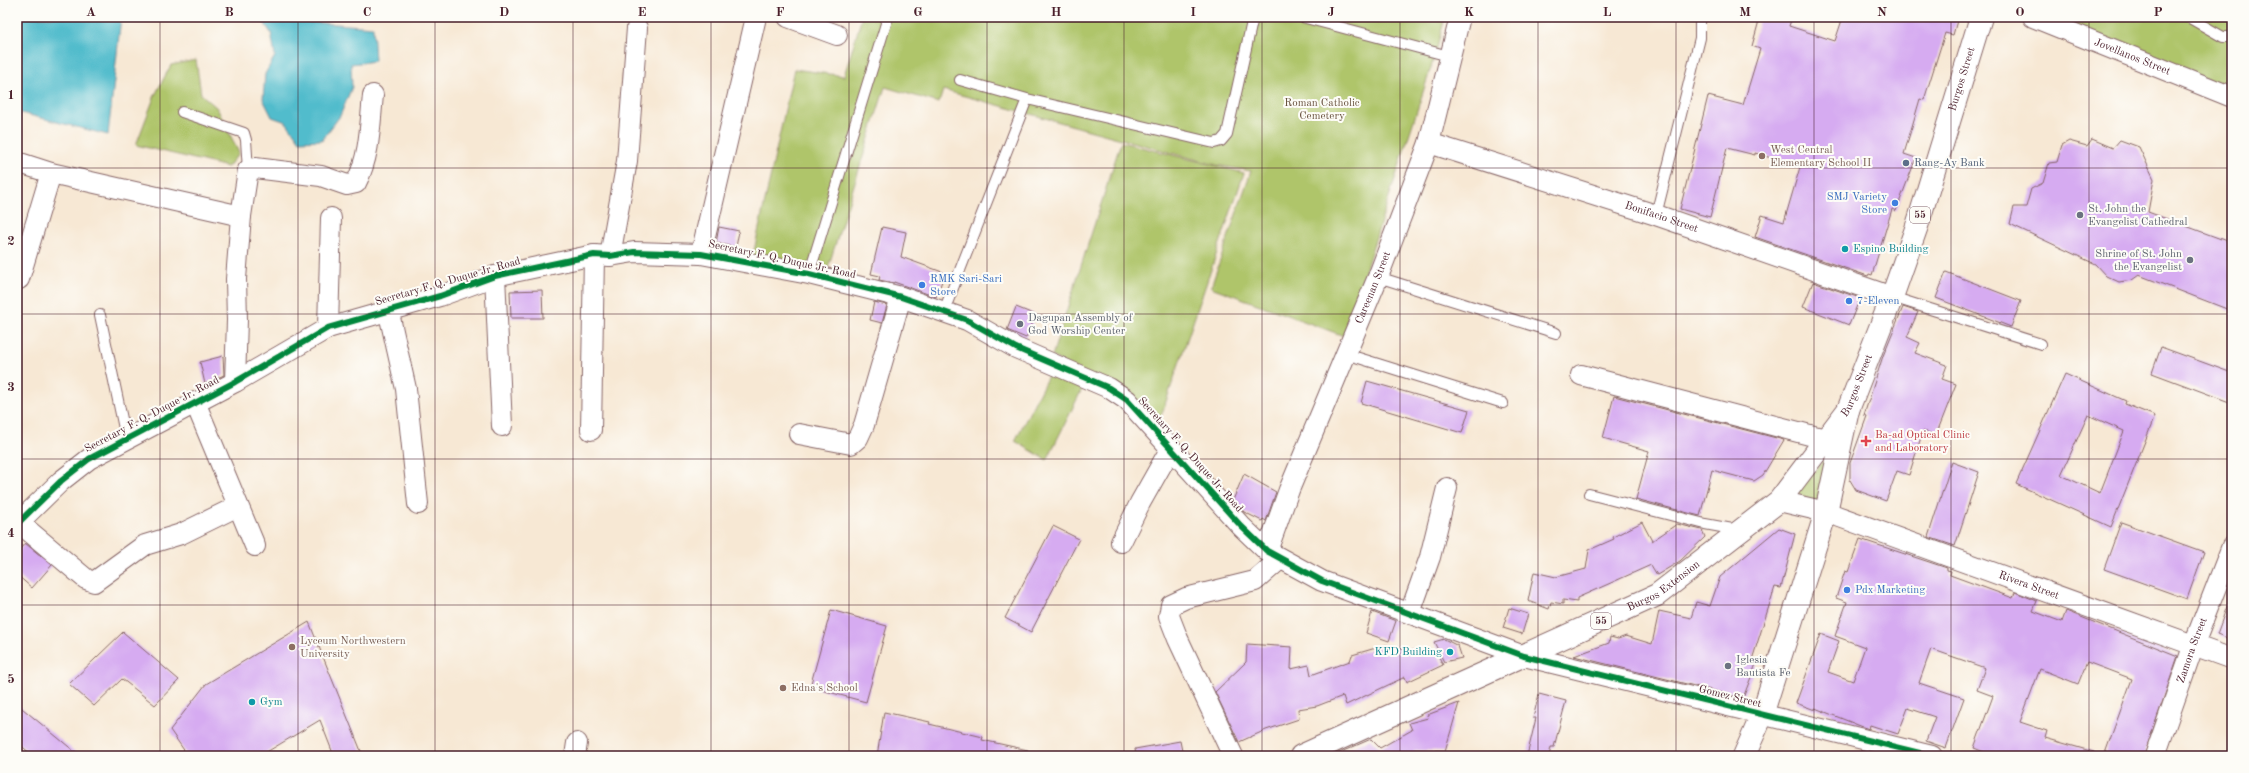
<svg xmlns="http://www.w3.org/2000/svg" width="2249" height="773" font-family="'Old Standard TT',serif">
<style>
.green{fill:#afc56a;stroke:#7c724a}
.water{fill:#51bccc;stroke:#4e6e7c}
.building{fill:#d6abf1;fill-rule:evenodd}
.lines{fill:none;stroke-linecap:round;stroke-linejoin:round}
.service-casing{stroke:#876566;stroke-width:12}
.minor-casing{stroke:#876566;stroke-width:22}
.tertiary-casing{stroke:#876566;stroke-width:24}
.primary-casing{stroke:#876566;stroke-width:24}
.service{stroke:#fff;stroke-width:10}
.minor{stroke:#fff;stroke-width:20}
.tertiary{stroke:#fff;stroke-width:22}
.primary{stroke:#fff;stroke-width:22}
.cycleway-casing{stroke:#fdfcf7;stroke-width:8}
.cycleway{stroke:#00873e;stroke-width:6}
.grid{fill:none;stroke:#4a1f2b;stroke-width:1;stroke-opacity:0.55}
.education-dot{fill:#8d6e63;stroke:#fdfcf7;stroke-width:1.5}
.service-dot{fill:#5c6f8a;stroke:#fdfcf7;stroke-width:1.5}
.shop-dot{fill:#3f7fe0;stroke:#fdfcf7;stroke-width:1.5}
.worship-dot{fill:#6b7280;stroke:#fdfcf7;stroke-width:1.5}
.culture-dot{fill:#0f9aa8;stroke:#fdfcf7;stroke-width:1.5}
.health-dot{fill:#e0444e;stroke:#fdfcf7;stroke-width:1.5}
.labels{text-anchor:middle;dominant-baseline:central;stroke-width:4;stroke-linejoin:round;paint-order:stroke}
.shield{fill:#fdfcf7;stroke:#806168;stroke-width:1}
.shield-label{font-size:10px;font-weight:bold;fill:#4a1f2b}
.street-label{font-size:11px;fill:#4a1f2b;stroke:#fdfcf7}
.park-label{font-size:11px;fill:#68513e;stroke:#fdfcf7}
.education-label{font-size:11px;fill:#785e54;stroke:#fdfcf7;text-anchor:start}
.service-label{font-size:11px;fill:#4e5e75;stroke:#fdfcf7;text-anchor:start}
.shop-label{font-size:11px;fill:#366cbe;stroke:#fdfcf7;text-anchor:start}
.worship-label{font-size:11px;fill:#5b616d;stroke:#fdfcf7;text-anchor:start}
.culture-label{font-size:11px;fill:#0d838f;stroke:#fdfcf7;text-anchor:start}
.health-label{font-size:11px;fill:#be3a42;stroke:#fdfcf7;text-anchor:start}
.neatline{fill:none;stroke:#4a1f2b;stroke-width:1.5}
.grid-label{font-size:13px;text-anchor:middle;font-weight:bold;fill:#4a1f2b}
</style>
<rect width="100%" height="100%" fill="#fdfcf7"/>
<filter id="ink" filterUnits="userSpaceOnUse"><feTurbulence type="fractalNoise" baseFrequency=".025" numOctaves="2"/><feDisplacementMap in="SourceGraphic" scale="8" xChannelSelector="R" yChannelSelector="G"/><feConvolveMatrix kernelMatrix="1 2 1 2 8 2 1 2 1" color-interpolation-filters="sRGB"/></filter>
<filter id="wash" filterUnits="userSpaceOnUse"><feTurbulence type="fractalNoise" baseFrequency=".012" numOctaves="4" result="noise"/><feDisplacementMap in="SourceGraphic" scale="16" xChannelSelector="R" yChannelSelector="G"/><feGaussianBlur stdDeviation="0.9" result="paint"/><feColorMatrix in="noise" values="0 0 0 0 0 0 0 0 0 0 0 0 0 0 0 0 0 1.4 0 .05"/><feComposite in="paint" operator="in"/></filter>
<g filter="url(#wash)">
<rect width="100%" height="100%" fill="#f7e8d4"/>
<path class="green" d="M 862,17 L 1445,17 L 1436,52 L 1344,336 L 1211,287 L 1251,171 L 1216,165 L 943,90 L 939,103 L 885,87 L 827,271 L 752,260 L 794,69 L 844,76 Z
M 2048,17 L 2232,17 L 2232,90 Z
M 196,60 L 201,94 L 217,108 L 239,153 L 228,167 L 136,145 L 155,95 L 171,65 Z
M 1121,142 L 1244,173 L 1159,422 L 1052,356 Z
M 1050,372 L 1082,389 L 1047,460 L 1015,441 Z
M 1825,457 L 1827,459 L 1817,501 L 1809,501 L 1797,493 Z"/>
<path class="water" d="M 17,17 L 121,17 L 108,135 L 17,112 Z
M 261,18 L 373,27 L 375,61 L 351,64 L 352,87 L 340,116 L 322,140 L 300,141 L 286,122 L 272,117 L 263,99 L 265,74 L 275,56 L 271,33 Z"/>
<g id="blocks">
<path class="building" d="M 1760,17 L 1792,17 L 1789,26 L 1835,41 L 1843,17 L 1958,17 L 1953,35 L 1945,33 L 1924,100 L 1920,99 L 1904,154 L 1916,158 L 1896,211 L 1892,209 L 1872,275 L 1869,274 L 1868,276 L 1755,237 L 1762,215 L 1784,222 L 1800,167 L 1755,153 L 1755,155 L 1727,148 L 1710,217 L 1680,209 L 1708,96 L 1743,105 L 1760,49 L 1752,46 Z
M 2092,139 L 2113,148 L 2120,140 L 2139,147 L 2154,179 L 2148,212 L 2232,243 L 2232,311 L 2139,275 L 2132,280 L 2119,282 L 2106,276 L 2095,264 L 2010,224 L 2014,207 L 2026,207 L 2031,189 L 2043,183 L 2049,163 L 2057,162 L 2062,145 L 2069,141 L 2087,146 Z
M 719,227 L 739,231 L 736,247 L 716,243 Z
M 882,227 L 906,232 L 901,257 L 945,273 L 936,297 L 894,282 L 894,283 L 879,280 L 880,276 L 871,274 Z
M 1946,272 L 2021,301 L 2011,327 L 1936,298 Z
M 1813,282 L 1860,298 L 1849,325 L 1803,307 Z
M 542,290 L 543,318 L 511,318 L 510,291 Z
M 874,302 L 887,305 L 882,323 L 870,320 Z
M 1016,307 L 1036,315 L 1026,338 L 1007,330 Z
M 1903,307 L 1918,312 L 1907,337 L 1920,343 L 1915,353 L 1947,365 L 1942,379 L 1956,384 L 1936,435 L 1923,431 L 1909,475 L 1897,471 L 1886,501 L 1856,490 L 1850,480 L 1850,463 L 1867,416 L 1864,415 L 1883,356 Z
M 2161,347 L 2232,373 L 2232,403 L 2152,373 Z
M 223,356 L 224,375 L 205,384 L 200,362 Z
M 2065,374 L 2126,401 L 2125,404 L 2155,416 L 2111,527 L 2016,484 ZM 2088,415 L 2124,431 L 2100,493 L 2061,475 Z
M 1367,381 L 1469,410 L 1462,433 L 1361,403 Z
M 1614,396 L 1784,440 L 1763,475 L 1754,481 L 1712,470 L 1700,516 L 1692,514 L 1636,499 L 1649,451 L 1603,438 Z
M 1952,462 L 1979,472 L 1955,546 L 1928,537 Z
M 1244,474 L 1276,492 L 1266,521 L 1263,519 L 1262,521 L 1244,512 L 1233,500 Z
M 1642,522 L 1652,541 L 1677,524 L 1702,530 L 1705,537 L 1680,561 L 1657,575 L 1651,565 L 1577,598 L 1577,602 L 1563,600 L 1563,604 L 1551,602 L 1549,609 L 1528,601 L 1534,572 L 1556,577 L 1586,569 L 1589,550 L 1614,539 L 1613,537 Z
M 2121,522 L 2204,552 L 2187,599 L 2104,569 Z
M 1053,526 L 1079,539 L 1031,632 L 1005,618 Z
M 1779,528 L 1795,534 L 1781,588 L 1775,587 L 1751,663 L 1756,664 L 1743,698 L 1574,656 L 1609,643 L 1610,637 L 1618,639 L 1626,636 L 1652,644 L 1659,611 L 1691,618 L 1696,602 L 1710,606 L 1720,577 Z
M 1860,539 L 1947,568 L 1947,570 L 1951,571 L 1950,575 L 2013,598 L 2015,592 L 2037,601 L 2033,611 L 2062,622 L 2066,611 L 2178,656 L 2144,756 L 2104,756 L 2132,679 L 2087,662 L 2078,684 L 2040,669 L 2020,722 L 2047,731 L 2045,738 L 2094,752 L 2093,756 L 1994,756 L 1974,748 L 1993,696 L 1977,690 L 1985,668 L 1931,649 L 1919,683 L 1964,698 L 1946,748 L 1926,741 L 1935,717 L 1908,708 L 1898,734 L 1870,725 L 1869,729 L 1863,727 L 1815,708 L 1815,710 L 1796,703 L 1821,634 L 1839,641 L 1828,672 L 1853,681 L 1865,647 L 1835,636 L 1847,602 L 1836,598 L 1845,571 L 1848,572 Z
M 25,543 L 52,565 L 32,588 L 17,575 L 17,553 Z
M 2230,598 L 2232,598 L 2232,640 L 2217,634 Z
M 1509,608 L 1528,614 L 1522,634 L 1503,628 Z
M 831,610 L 887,626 L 866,702 L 810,687 Z
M 1372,612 L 1396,621 L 1389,641 L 1366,633 Z
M 309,622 L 363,756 L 334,756 L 320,720 L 260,756 L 188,756 L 170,730 L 206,684 Z
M 123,632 L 179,680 L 155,705 L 122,679 L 94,706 L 69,684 Z
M 1444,639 L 1458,646 L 1462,658 L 1444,662 L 1434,642 Z
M 1247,644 L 1292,647 L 1291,669 L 1309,665 L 1311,675 L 1350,661 L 1352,655 L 1386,645 L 1438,655 L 1443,665 L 1407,682 L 1405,677 L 1346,705 L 1343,696 L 1317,706 L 1298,709 L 1299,719 L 1266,730 L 1239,742 L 1215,692 L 1246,662 Z
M 1539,694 L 1566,701 L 1554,747 L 1551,747 L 1549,756 L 1527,756 L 1536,718 L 1533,718 Z
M 1459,703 L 1445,751 L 1414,750 L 1416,756 L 1332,756 L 1371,739 L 1380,748 L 1412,730 L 1409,723 L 1428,718 L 1427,715 Z
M 17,704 L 80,756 L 33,756 L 17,742 Z
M 884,712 L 930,722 L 929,724 L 983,737 L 982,740 L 1028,750 L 1027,756 L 877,756 Z
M 1180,741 L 1183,756 L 1136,756 L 1135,749 Z"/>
</g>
</g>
<g filter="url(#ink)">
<use href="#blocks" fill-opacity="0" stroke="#876566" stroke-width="1"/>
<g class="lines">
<defs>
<path id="service" d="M 1302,17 L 1449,56
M 2188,17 L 2223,37 L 2232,37
M 960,80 L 1027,99 L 1214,143 L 1221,141 L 1227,134 L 1253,17
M 182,112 L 244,133 L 246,140 L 248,170
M 1656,215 L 1700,38 L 1700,17
M 809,274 L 888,17
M 1378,277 L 1556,333
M 1892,297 L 2041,344
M 944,311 L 1027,99
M 100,315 L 126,438
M 1346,354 L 1503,403
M 1589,494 L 1705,524 L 1738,530"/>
<g id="minor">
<path d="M 788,17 L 837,35"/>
<path id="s1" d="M 2033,17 L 2232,97"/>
<path id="s2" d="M 1429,143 L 1656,215 L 1892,297"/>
<path d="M 17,162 L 51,173 L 241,216 L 236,279 L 237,320 L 235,382"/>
<path d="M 241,216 L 248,170 L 255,168 L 321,176 L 347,185 L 356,183 C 370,156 370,125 373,95"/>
<path d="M 701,254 L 756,17"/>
<path d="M 610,256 L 627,161 L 637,28"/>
<path d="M 495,276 L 502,426"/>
<path d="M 19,279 L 51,173"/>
<path d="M 388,309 L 406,389 L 418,504"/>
<path d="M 328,328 L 331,218"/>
<path d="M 1581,375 L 1825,439"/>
<path d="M 195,402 L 255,546"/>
<path d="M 591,430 L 594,255"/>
<path d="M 799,434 L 851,444 L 858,438 L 864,425 L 901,297"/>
<path id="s3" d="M 1779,501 L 1826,512 L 2232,659"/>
<path d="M 17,521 L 86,579 L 94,582 L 145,545 L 181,534 L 238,506"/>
<path d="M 17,524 L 61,481 L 89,459 L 235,382 L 328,328 L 440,296 L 495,276 L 594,255 L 610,256 L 634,252 L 701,254 L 809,274 L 901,297 L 967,320 L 1016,348 L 1109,388 L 1127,400 L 1137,411 L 1241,526 L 1267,551 L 1322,581 L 1524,656 L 1932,756"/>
<path d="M 1121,542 L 1140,503 L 1171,448"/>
<path id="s4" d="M 1267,551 L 1289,490 L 1378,277 L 1429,143 L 1460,17"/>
<path d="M 1410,613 L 1430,557 L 1447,488"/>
<path d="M 575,756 L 577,743"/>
<path d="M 1233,756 L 1178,639 L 1169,616 L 1171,605 L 1186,598 L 1255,581 L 1280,559"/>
<path id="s5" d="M 2155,756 L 2194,644 L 2232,546"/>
</g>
<path id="tertiary" d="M 1744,756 L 1762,715 L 1826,512 L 1848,410"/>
<g id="primary">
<path id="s6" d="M 1301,756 L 1657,595 L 1779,501 L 1848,410 L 1892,297 L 1917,226 L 1981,17"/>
</g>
</defs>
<use href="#service" class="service-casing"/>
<use href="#minor" class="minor-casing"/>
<use href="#tertiary" class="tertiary-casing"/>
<use href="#primary" class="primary-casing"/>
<use href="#service" class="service"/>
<use href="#minor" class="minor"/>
<use href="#tertiary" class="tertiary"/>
<use href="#primary" class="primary"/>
<defs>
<path id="cycleway" d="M 17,524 L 61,481 L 89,459 L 235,382 L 328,328 L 440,296 L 495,276 L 594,255 L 610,256 L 634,252 L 701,254 L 809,274 L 901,297 L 967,320 L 1016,348 L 1109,388 L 1127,400 L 1137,411 L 1241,526 L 1267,551 L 1322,581 L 1524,656 L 1932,756"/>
</defs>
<use href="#cycleway" class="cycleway-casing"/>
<use href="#cycleway" class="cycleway"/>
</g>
</g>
<path class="grid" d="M 160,17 L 160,756M 298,17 L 298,756M 435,17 L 435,756M 573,17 L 573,756M 711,17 L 711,756M 849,17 L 849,756M 987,17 L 987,756M 1124,17 L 1124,756M 1262,17 L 1262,756M 1400,17 L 1400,756M 1538,17 L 1538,756M 1676,17 L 1676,756M 1814,17 L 1814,756M 1951,17 L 1951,756M 2089,17 L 2089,756M 17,168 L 2232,168M 17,314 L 2232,314M 17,459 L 2232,459M 17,605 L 2232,605"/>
<g class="education-dot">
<circle cx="1762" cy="156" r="4"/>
<circle cx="292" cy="647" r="4"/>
<circle cx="783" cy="688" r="4"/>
</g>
<circle class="service-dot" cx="1906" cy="163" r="4"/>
<g class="shop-dot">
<circle cx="1895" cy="203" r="4"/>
<circle cx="922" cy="285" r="4"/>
<circle cx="1849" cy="301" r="4"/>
<circle cx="1847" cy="590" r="4"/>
</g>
<g class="worship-dot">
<circle cx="2080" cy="215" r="4"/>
<circle cx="2190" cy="260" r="4"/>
<circle cx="1020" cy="324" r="4"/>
<circle cx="1728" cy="666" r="4"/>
</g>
<g class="culture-dot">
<circle cx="1845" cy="249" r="4"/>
<circle cx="1450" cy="652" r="4"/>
<circle cx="252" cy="702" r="4"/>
</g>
<path class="health-dot" d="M1864 435h4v4h4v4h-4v4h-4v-4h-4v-4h4z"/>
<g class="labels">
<g class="shield">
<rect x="1910" y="207" width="20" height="16" rx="3"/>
<rect x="1591" y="613" width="20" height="16" rx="3"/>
</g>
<g class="shield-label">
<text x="1920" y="215">55</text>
<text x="1601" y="621">55</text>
</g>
<g class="street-label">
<text stroke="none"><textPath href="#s1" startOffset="107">Jovellanos Street</textPath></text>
<text stroke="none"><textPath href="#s6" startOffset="1009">Burgos Street</textPath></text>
<text stroke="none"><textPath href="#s2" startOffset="244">Bonifacio Street</textPath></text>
<text transform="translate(782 260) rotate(12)">Secretary F. Q. Duque Jr. Road</text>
<text transform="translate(448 282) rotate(-16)">Secretary F. Q. Duque Jr. Road</text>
<text stroke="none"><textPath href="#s4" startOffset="284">Careenan Street</textPath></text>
<text stroke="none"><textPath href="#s6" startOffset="685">Burgos Street</textPath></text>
<text transform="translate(152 415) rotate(-28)">Secretary F. Q. Duque Jr. Road</text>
<text transform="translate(1190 455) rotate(48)">Secretary F. Q. Duque Jr. Road</text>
<text stroke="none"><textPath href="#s6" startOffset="401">Burgos Extension</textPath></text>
<text stroke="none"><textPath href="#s3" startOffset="264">Rivera Street</textPath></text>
<text stroke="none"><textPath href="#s5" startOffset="112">Zamora Street</textPath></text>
<text transform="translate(1730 697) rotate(14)">Gomez Street</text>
</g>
<g class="park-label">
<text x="1322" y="103">Roman Catholic<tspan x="1322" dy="13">Cemetery</tspan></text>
</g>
<g class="education-label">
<text x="1770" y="150">West Central<tspan x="1770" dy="13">Elementary School II</tspan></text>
<text x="300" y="641">Lyceum Northwestern<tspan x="300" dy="13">University</tspan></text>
<text x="791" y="688">Edna's School</text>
</g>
<g class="service-label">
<text x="1914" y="163">Rang-Ay Bank</text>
</g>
<g class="shop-label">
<text x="1887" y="197" text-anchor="end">SMJ Variety<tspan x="1887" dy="13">Store</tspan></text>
<text x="930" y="279">RMK Sari-Sari<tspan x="930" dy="13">Store</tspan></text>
<text x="1857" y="301">7-Eleven</text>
<text x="1855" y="590">Pdx Marketing</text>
</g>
<g class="worship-label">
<text x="2088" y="209">St. John the<tspan x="2088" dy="13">Evangelist Cathedral</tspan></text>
<text x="2182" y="254" text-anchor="end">Shrine of St. John<tspan x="2182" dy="13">the Evangelist</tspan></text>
<text x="1028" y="318">Dagupan Assembly of<tspan x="1028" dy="13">God Worship Center</tspan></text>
<text x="1736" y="660">Iglesia<tspan x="1736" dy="13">Bautista Fe</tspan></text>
</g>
<g class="culture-label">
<text x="1853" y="249">Espino Building</text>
<text x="1442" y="652" text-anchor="end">KFD Building</text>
<text x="260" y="702">Gym</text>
</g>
<g class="health-label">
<text x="1875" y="435">Ba-ad Optical Clinic<tspan x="1875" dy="13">and Laboratory</tspan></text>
</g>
</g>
<rect width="2249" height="773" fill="none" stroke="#fdfcf7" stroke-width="44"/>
<rect x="22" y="22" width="2205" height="729" class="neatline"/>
<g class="grid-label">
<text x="91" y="16">A</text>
<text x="229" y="16">B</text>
<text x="367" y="16">C</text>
<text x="504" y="16">D</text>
<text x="642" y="16">E</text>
<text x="780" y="16">F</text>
<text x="918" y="16">G</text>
<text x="1056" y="16">H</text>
<text x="1193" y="16">I</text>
<text x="1331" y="16">J</text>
<text x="1469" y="16">K</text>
<text x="1607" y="16">L</text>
<text x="1745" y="16">M</text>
<text x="1882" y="16">N</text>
<text x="2020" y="16">O</text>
<text x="2158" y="16">P</text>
<text x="11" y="99">1</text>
<text x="11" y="245">2</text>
<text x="11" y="391">3</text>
<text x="11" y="537">4</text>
<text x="11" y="683">5</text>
</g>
</svg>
